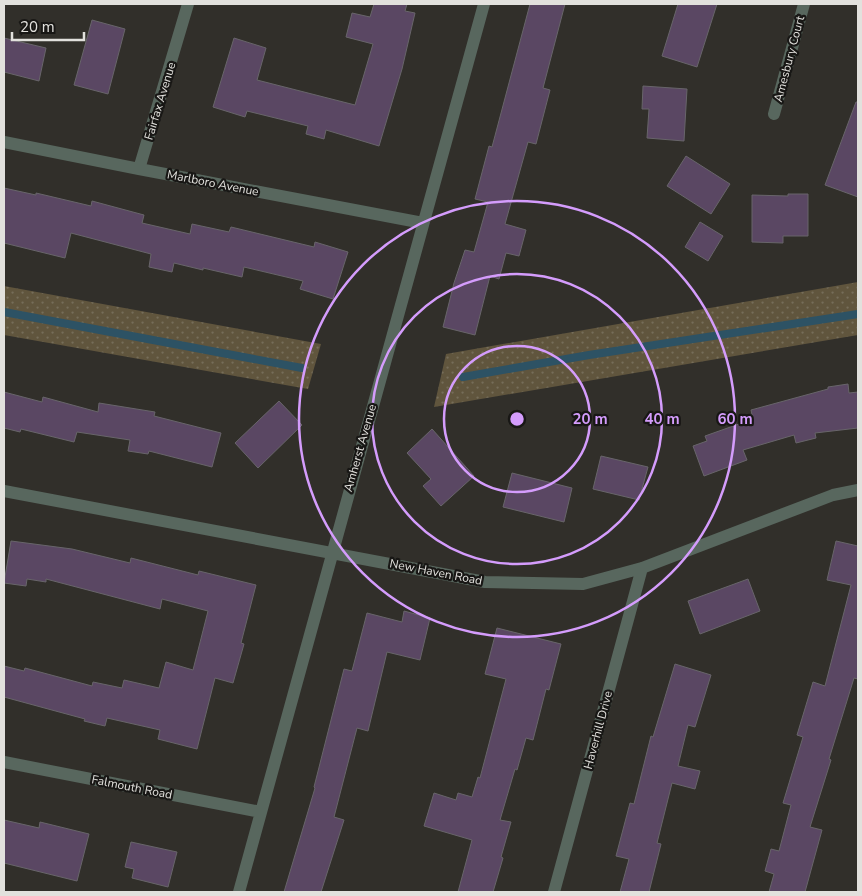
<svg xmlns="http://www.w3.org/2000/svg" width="862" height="896" font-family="'Nunito Sans',sans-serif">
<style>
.grass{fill:url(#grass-dots)}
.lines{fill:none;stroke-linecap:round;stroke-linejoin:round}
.stream{stroke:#2d5264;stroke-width:8}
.building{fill:#5a4763;stroke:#68656a}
.minor{stroke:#58675e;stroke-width:12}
.ring{fill:none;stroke:#d49cfc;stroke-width:2.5}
.labels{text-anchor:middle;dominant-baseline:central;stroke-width:4.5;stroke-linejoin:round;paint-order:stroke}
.street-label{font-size:12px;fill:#e2e1dd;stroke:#181715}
.centre{fill:#d49cfc;stroke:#181715;stroke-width:2.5}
.ring-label{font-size:15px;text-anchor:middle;font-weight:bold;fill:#d49cfc;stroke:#181715;stroke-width:4.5;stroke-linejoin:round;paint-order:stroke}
</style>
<defs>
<pattern id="grass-dots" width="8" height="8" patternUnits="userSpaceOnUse" patternTransform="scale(1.25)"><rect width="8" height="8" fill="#60553d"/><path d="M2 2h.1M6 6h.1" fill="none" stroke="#766d59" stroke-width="1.8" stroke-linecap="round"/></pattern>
</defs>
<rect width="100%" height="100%" fill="#312f2a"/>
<path class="grass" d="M 858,282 L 858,335 L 434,407 L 446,354 Z
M 4,286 L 321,344 L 308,389 L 4,335 Z"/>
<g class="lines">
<path class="stream" d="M 4,312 L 302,368
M 463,377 L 589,355 L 858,314"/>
</g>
<path class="building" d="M 374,4 L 407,4 L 405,11 L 415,13 L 402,69 L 379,146 L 326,130 L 324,139 L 306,134 L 308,126 L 247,111 L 245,117 L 213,107 L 234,38 L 266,48 L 257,80 L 355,105 L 373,44 L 346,37 L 352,13 L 370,17 Z
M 530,4 L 565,4 L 543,88 L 550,90 L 536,144 L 528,142 L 505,224 L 526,230 L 519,256 L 506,253 L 499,279 L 490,276 L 475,335 L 443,327 L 454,283 L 465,250 L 474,252 L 488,202 L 475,199 L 489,146 L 492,147 Z
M 678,4 L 717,4 L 697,67 L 662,56 Z
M 92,20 L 125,29 L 108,94 L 74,85 Z
M 4,38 L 46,48 L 39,81 L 4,72 Z
M 643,86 L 687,89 L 684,141 L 647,138 L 649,109 L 642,109 Z
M 856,102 L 858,102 L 858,197 L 825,185 Z
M 686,156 L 730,184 L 711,214 L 667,186 Z
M 4,188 L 36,195 L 36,193 L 91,206 L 92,201 L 144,215 L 142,223 L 190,234 L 192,224 L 229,232 L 231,227 L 314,247 L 315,242 L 348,252 L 333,299 L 300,289 L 303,281 L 244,267 L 242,277 L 203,268 L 203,270 L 174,263 L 172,272 L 149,267 L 151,254 L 71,233 L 65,258 L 4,243 Z
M 788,194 L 808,194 L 808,236 L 783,236 L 783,243 L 752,242 L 752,195 L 788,196 Z
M 700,222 L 723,236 L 708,261 L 685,247 Z
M 848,384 L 849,393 L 858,392 L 858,428 L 815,433 L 816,438 L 796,443 L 794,435 L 743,450 L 747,460 L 704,476 L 693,446 L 707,441 L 705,436 L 753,419 L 751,410 L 828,389 L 828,387 Z
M 4,392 L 42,402 L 43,397 L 98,412 L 99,403 L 155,412 L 154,416 L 221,433 L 212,467 L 149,451 L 148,454 L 128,451 L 130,440 L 77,432 L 74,442 L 21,429 L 20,432 L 4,428 Z
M 279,401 L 302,425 L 258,468 L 235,443 Z
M 432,429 L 474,476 L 441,506 L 423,486 L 431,479 L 407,453 Z
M 601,456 L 648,467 L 639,500 L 593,489 Z
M 512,473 L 572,488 L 564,522 L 503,507 Z
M 11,541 L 72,549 L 130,563 L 131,558 L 198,575 L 199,571 L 256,585 L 241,643 L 244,644 L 233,683 L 215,678 L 197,749 L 158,739 L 160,730 L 107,718 L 105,726 L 84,721 L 85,719 L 4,697 L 4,666 L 24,671 L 25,668 L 92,686 L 93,682 L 122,688 L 124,680 L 159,688 L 166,662 L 193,670 L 208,611 L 162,599 L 160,609 L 46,579 L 46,582 L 27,579 L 26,586 L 4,583 Z
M 836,541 L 858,546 L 858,679 L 854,678 L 829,759 L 831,760 L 810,827 L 822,830 L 805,892 L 769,892 L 774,874 L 765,871 L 771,849 L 779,851 L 791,805 L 783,803 L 803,737 L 797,735 L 813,682 L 825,686 L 851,585 L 827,580 Z
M 748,579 L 760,611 L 700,634 L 688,601 Z
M 404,611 L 430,618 L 420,660 L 387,652 L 368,731 L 357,728 L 334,817 L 344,820 L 321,892 L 284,892 L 315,788 L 314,787 L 344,669 L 352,671 L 367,613 L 402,622 Z
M 497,628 L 561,644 L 549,690 L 546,689 L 533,740 L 526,738 L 517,770 L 515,769 L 500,820 L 511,822 L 501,857 L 503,858 L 493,892 L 458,892 L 472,840 L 424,826 L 434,793 L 456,800 L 458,793 L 472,797 L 478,777 L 480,778 L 506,679 L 485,674 Z
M 675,664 L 711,675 L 695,727 L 688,725 L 678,766 L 700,771 L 695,789 L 672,783 L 657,843 L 661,844 L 649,892 L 620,892 L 629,859 L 616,856 L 630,803 L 634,804 L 651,736 L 653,737 Z
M 4,820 L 39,828 L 40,822 L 89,834 L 77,881 L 4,863 Z
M 131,842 L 177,852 L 168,887 L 132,878 L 134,869 L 125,867 Z"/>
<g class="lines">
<path class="minor" d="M 774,114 L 804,4
M 4,142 L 139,169 L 423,223
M 139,169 L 188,4
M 4,491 L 485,582 L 583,584 L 642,568 L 833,495 L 858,490
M 4,762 L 261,812
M 239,892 L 484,4
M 554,892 L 642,568"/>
</g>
<g class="ring">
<circle cx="517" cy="419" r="73"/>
<circle cx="517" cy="419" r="145"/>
<circle cx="517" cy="419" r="218"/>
</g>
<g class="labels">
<g class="street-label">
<text transform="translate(789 59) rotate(-75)">Amesbury Court</text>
<text transform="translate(160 101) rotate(-73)">Fairfax Avenue</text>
<text transform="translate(213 183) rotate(11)">Marlboro Avenue</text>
<text transform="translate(360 448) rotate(-74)">Amherst Avenue</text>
<text transform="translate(436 572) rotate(11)">New Haven Road</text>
<text transform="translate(598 730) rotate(-75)">Haverhill Drive</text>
<text transform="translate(132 787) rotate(11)">Falmouth Road</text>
</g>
</g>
<circle cx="517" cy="419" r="8" class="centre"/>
<g class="ring-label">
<text x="590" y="424">20 m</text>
<text x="662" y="424">40 m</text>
<text x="735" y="424">60 m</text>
</g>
<rect width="862" height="896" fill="none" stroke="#e2e1dd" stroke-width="10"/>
<path d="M12 32v8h72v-8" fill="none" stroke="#e2e1dd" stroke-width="2.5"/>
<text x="20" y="32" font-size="15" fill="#e2e1dd" stroke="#181715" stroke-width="4" paint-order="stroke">20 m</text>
</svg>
